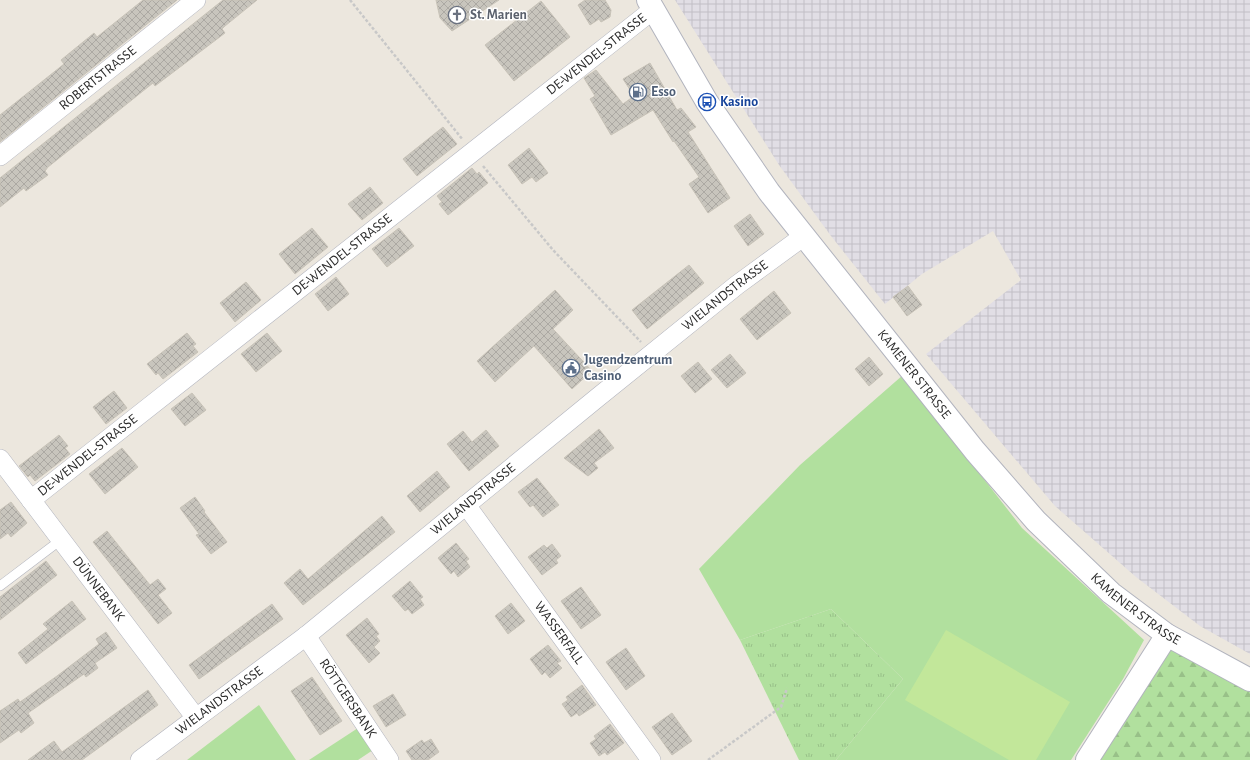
<svg xmlns="http://www.w3.org/2000/svg" width="1250" height="760" font-family="'Alegreya Sans',sans-serif">
<style>
.industrial{fill:url(#industrial-grid)}
.grass{fill:#b1e09e}
.forest{fill:url(#forest-firs)}
.park{fill:url(#park-tufts)}
.pitch{fill:#c2e79a}
.building{fill:url(#building-cross-hatch);stroke:#c8c3b8}
.lines{fill:none;stroke-linecap:round;stroke-linejoin:round}
.lane-casing{stroke:#b2b4be;stroke-width:10}
.street-casing{stroke:#b2b4be;stroke-width:20}
.secondary-casing{stroke:#b2b4be;stroke-width:24}
.path{stroke:#c8c8c8;stroke-width:2.5;stroke-dasharray:3 2;stroke-linecap:butt}
.lane{stroke:#fff;stroke-width:9}
.street{stroke:#fff;stroke-width:19}
.secondary{stroke:#fff;stroke-width:22}
.labels{text-anchor:middle;dominant-baseline:central;stroke-width:3;stroke-linejoin:round;paint-order:stroke}
.worship-label{font-size:14px;font-weight:bold;fill:#5b616d;stroke:#fff;text-anchor:start}
.street-label{font-size:14px;fill:#2b2b2b;stroke:#fff}
.service-label{font-size:14px;font-weight:bold;fill:#4e5e75;stroke:#fff;text-anchor:start}
.transit-label{font-size:14px;font-weight:bold;fill:#164399;stroke:#fff;text-anchor:start}
</style>
<defs>
<pattern id="industrial-grid" width="8" height="8" patternUnits="userSpaceOnUse"><rect width="8" height="8" fill="#e1dee5"/><path d="M0 4h8M4 0v8" fill="none" stroke="#c1bfc5"/></pattern>
<pattern id="forest-firs" width="22" height="20" patternUnits="userSpaceOnUse"><rect width="22" height="20" fill="#b1e09e"/><path d="M5 1l3.5 6h-7zM16 11l3.5 6h-7z" fill="#98c088"/></pattern>
<pattern id="park-tufts" width="24" height="20" patternUnits="userSpaceOnUse"><rect width="24" height="20" fill="#b1e09e"/><path d="M3 7l-1-3M5 7V3M7 7l1-3M15 17l-1-3M17 17v-4M19 17l1-3" fill="none" stroke="#98c088"/></pattern>
<pattern id="building-cross-hatch" width="8" height="8" patternUnits="userSpaceOnUse"><rect width="8" height="8" fill="#c8c5bd"/><path d="M0 0l8 8M0 8l8-8" fill="none" stroke="#aca9a3"/></pattern>
</defs>
<rect width="100%" height="100%" fill="#ece7de"/>
<path class="industrial" d="M 675,0 L 1250,0 L 1250,654 L 1200,626 L 1136,577 L 1055,506 L 926,354 L 1021,280 L 993,231 L 922,274 L 885,304 L 831,236 L 779,165 Z"/>
<path class="grass" d="M 903,375 L 1022,528 L 1144,640 L 1123,679 L 1071,760 L 836,760 L 903,679 L 831,609 L 740,640 L 699,569 L 800,465 Z
M 259,705 L 296,760 L 187,760 Z
M 358,728 L 373,750 L 358,760 L 309,760 Z"/>
<path class="forest" d="M 1172,641 L 1250,690 L 1250,760 L 1098,760 Z"/>
<path class="park" d="M 831,609 L 903,679 L 836,760 L 799,760 L 740,640 Z"/>
<path class="pitch" d="M 946,630 L 1070,702 L 1036,760 L 1009,760 L 905,700 Z"/>
<path class="building" d="M 143,0 L 177,0 L 0,142 L 0,115 L 64,64 L 61,60 L 94,33 L 97,37 Z
M 223,0 L 257,0 L 225,26 L 222,29 L 225,33 L 155,86 L 153,83 L 48,167 L 45,171 L 48,175 L 26,191 L 24,188 L 0,207 L 0,178 Z
M 436,0 L 499,0 L 452,31 L 440,18 Z
M 585,0 L 605,0 L 611,10 L 610,17 L 601,22 L 599,19 L 590,25 L 578,5 Z
M 541,1 L 570,37 L 514,81 L 485,45 Z
M 650,63 L 677,110 L 681,108 L 696,127 L 688,132 L 730,198 L 708,213 L 689,184 L 699,177 L 674,141 L 673,142 L 653,110 L 611,135 L 590,99 L 595,96 L 584,78 L 596,70 L 623,104 L 634,96 L 623,79 Z
M 443,127 L 457,144 L 417,176 L 403,159 Z
M 529,148 L 548,173 L 536,182 L 532,177 L 522,184 L 508,165 Z
M 472,168 L 477,174 L 479,172 L 488,183 L 448,215 L 439,204 L 442,202 L 437,196 Z
M 370,187 L 383,203 L 362,220 L 348,204 Z
M 750,214 L 764,234 L 748,246 L 734,226 Z
M 312,228 L 328,247 L 295,274 L 279,254 Z
M 399,228 L 414,246 L 387,267 L 372,249 Z
M 689,265 L 704,283 L 647,329 L 632,310 Z
M 336,277 L 349,294 L 328,311 L 315,294 Z
M 246,282 L 261,300 L 235,322 L 220,303 Z
M 908,286 L 922,305 L 907,316 L 893,297 Z
M 555,290 L 573,310 L 553,329 L 592,371 L 572,389 L 534,346 L 495,382 L 477,361 Z
M 774,291 L 791,313 L 757,340 L 740,319 Z
M 187,333 L 196,344 L 193,346 L 198,352 L 163,379 L 158,373 L 156,375 L 147,364 Z
M 267,333 L 282,351 L 256,372 L 241,354 Z
M 730,354 L 746,373 L 727,388 L 711,370 Z
M 869,357 L 883,374 L 869,386 L 855,369 Z
M 698,362 L 712,379 L 695,393 L 681,376 Z
M 114,391 L 127,408 L 106,424 L 93,407 Z
M 192,393 L 206,410 L 185,426 L 171,409 Z
M 599,429 L 614,448 L 594,463 L 598,468 L 588,476 L 564,458 Z
M 486,430 L 499,446 L 469,471 L 447,444 L 463,431 L 472,442 Z
M 59,435 L 68,446 L 65,448 L 70,454 L 35,481 L 30,475 L 28,477 L 19,466 Z
M 122,448 L 138,467 L 105,494 L 89,474 Z
M 437,471 L 450,487 L 420,512 L 407,496 Z
M 537,478 L 559,505 L 543,517 L 533,505 L 530,507 L 518,492 Z
M 195,497 L 205,511 L 204,512 L 227,542 L 211,554 L 196,535 L 199,534 L 180,508 Z
M 11,502 L 27,523 L 11,537 L 8,533 L 0,539 L 0,510 Z
M 382,516 L 395,532 L 303,605 L 284,583 L 300,569 L 308,579 Z
M 107,531 L 150,585 L 158,579 L 166,589 L 158,595 L 172,613 L 158,624 L 93,542 Z
M 456,543 L 469,559 L 466,561 L 470,567 L 458,577 L 454,571 L 451,574 L 438,558 Z
M 552,544 L 561,556 L 556,560 L 558,563 L 542,575 L 528,557 L 544,545 L 547,548 Z
M 46,561 L 57,575 L 0,620 L 0,597 Z
M 410,581 L 423,597 L 420,599 L 424,605 L 412,614 L 408,609 L 405,611 L 392,596 Z
M 581,587 L 601,615 L 581,629 L 561,601 Z
M 72,601 L 86,619 L 26,664 L 18,653 L 48,629 L 43,624 Z
M 511,603 L 525,621 L 508,634 L 495,616 Z
M 272,604 L 283,619 L 199,679 L 189,665 Z
M 367,618 L 379,634 L 376,636 L 380,641 L 374,647 L 380,653 L 369,663 L 346,635 Z
M 106,632 L 117,648 L 95,663 L 98,668 L 86,677 L 84,674 L 28,713 L 34,723 L 21,733 L 19,730 L 0,743 L 0,711 L 18,699 L 20,702 L 57,676 L 99,644 L 96,639 Z
M 548,645 L 561,661 L 557,663 L 562,668 L 550,678 L 545,672 L 542,675 L 530,659 Z
M 626,648 L 645,676 L 626,690 L 606,662 Z
M 312,677 L 342,721 L 320,735 L 291,691 Z
M 582,685 L 596,705 L 579,716 L 577,713 L 571,717 L 562,704 L 568,700 L 566,697 Z
M 148,690 L 158,705 L 82,760 L 28,760 L 54,741 L 62,752 Z
M 393,694 L 406,715 L 386,727 L 373,706 Z
M 672,713 L 692,741 L 672,755 L 652,727 Z
M 610,724 L 624,743 L 607,755 L 605,752 L 599,756 L 590,743 L 596,739 L 594,736 Z
M 431,739 L 439,752 L 428,760 L 412,760 L 406,751 L 422,740 L 424,743 Z"/>
<g class="lines">
<defs>
<path id="lane" d="M 0,586 L 62,539"/>
<g id="street">
<path id="s1" d="M 0,156 L 196,0"/>
<path id="s2" d="M 0,459 L 196,718"/>
<path id="s3" d="M 31,500 L 654,9"/>
<path id="s4" d="M 466,505 L 651,760"/>
<path id="s5" d="M 306,636 L 389,760"/>
<path id="s6" d="M 140,760 L 306,636 L 597,398 L 737,285 L 804,236"/>
</g>
<g id="secondary">
<path id="s7" d="M 648,0 L 707,102 L 769,192 L 975,451 L 1036,521 L 1111,593 L 1167,635 L 1250,680"/>
<path d="M 1087,760 L 1167,635"/>
</g>
</defs>
<use href="#lane" class="lane-casing"/>
<use href="#street" class="street-casing"/>
<use href="#secondary" class="secondary-casing"/>
<path class="path" d="M 350,0 L 463,140
M 483,166 L 553,250 L 641,342
M 708,760 L 781,707 L 787,688"/>
<use href="#lane" class="lane"/>
<use href="#street" class="street"/>
<use href="#secondary" class="secondary"/>
</g>
<defs>
<symbol id="church-ring" viewBox="-11 -11 22 22"><circle r="9.5" fill="#fff" stroke="#6b7280" stroke-width="1.5"/><path d="M-1.2-6h2.4v3.5h3.3v2.4h-3.3V6h-2.4V-.1h-3.3v-2.4h3.3Z" fill="#6b7280"/></symbol>
<symbol id="fuel-ring" viewBox="-11 -11 22 22"><circle r="9.5" fill="#fff" stroke="#5c6f8a" stroke-width="1.5"/><path d="M-5.5-6h7V0h2V4h1.3V-2.5L3-4.5l.8-.8L6-3V5H2.5V1h-1V6h-7ZM-4.2-4.7v3.2H.2V-4.7Z" fill="#5c6f8a"/></symbol>
<symbol id="bus-ring" viewBox="-11 -11 22 22"><circle r="9.5" fill="#fff" stroke="#1a4fb4" stroke-width="1.5"/><path d="M-5-6H5V4H4V6H2V4H-2V6H-4V4H-5ZM-3.5-4V0h7V-4ZM-3.5 1.2v1.5H-2V1.2ZM2 1.2v1.5H3.5V1.2Z" fill="#1a4fb4"/></symbol>
<symbol id="civic-ring" viewBox="-11 -11 22 22"><circle r="9.5" fill="#fff" stroke="#5c6f8a" stroke-width="1.5"/><path d="M-.6-6.5H3V-4.5H.6V-3L4-1V1h2V6H-6V1h2V-1L-.6-3ZM-1.2 2.5V6h2.4V2.5Z" fill="#5c6f8a"/></symbol>
</defs>
<g fill-rule="evenodd">
<use href="#church-ring" x="447" y="5" width="20" height="20"/>
<use href="#fuel-ring" x="628" y="82" width="20" height="20"/>
<use href="#bus-ring" x="697" y="92" width="20" height="20"/>
<use href="#civic-ring" x="561" y="358" width="20" height="20"/>
</g>
<g class="labels">
<g class="worship-label">
<text x="470" y="15">St. Marien</text>
</g>
<g class="street-label">
<text stroke="none"><textPath href="#s3" startOffset="720">DE-WENDEL-STRASSE</textPath></text>
<text stroke="none"><textPath href="#s1" startOffset="125">ROBERTSTRASSE</textPath></text>
<text stroke="none"><textPath href="#s3" startOffset="396">DE-WENDEL-STRASSE</textPath></text>
<text stroke="none"><textPath href="#s6" startOffset="747">WIELANDSTRASSE</textPath></text>
<text stroke="none"><textPath href="#s7" startOffset="460">KAMENER STRASSE</textPath></text>
<text stroke="none"><textPath href="#s3" startOffset="72">DE-WENDEL-STRASSE</textPath></text>
<text stroke="none"><textPath href="#s6" startOffset="423">WIELANDSTRASSE</textPath></text>
<text stroke="none"><textPath href="#s2" startOffset="163">DÜNNEBANK</textPath></text>
<text stroke="none"><textPath href="#s7" startOffset="784">KAMENER STRASSE</textPath></text>
<text stroke="none"><textPath href="#s4" startOffset="158">WASSERFALL</textPath></text>
<text stroke="none"><textPath href="#s5" startOffset="75">RÖTTGERSBANK</textPath></text>
<text stroke="none"><textPath href="#s6" startOffset="99">WIELANDSTRASSE</textPath></text>
</g>
<g class="service-label">
<text x="651" y="92">Esso</text>
<text x="584" y="360">Jugendzentrum<tspan x="584" dy="16">Casino</tspan></text>
</g>
<g class="transit-label">
<text x="720" y="102">Kasino</text>
</g>
</g>
</svg>
